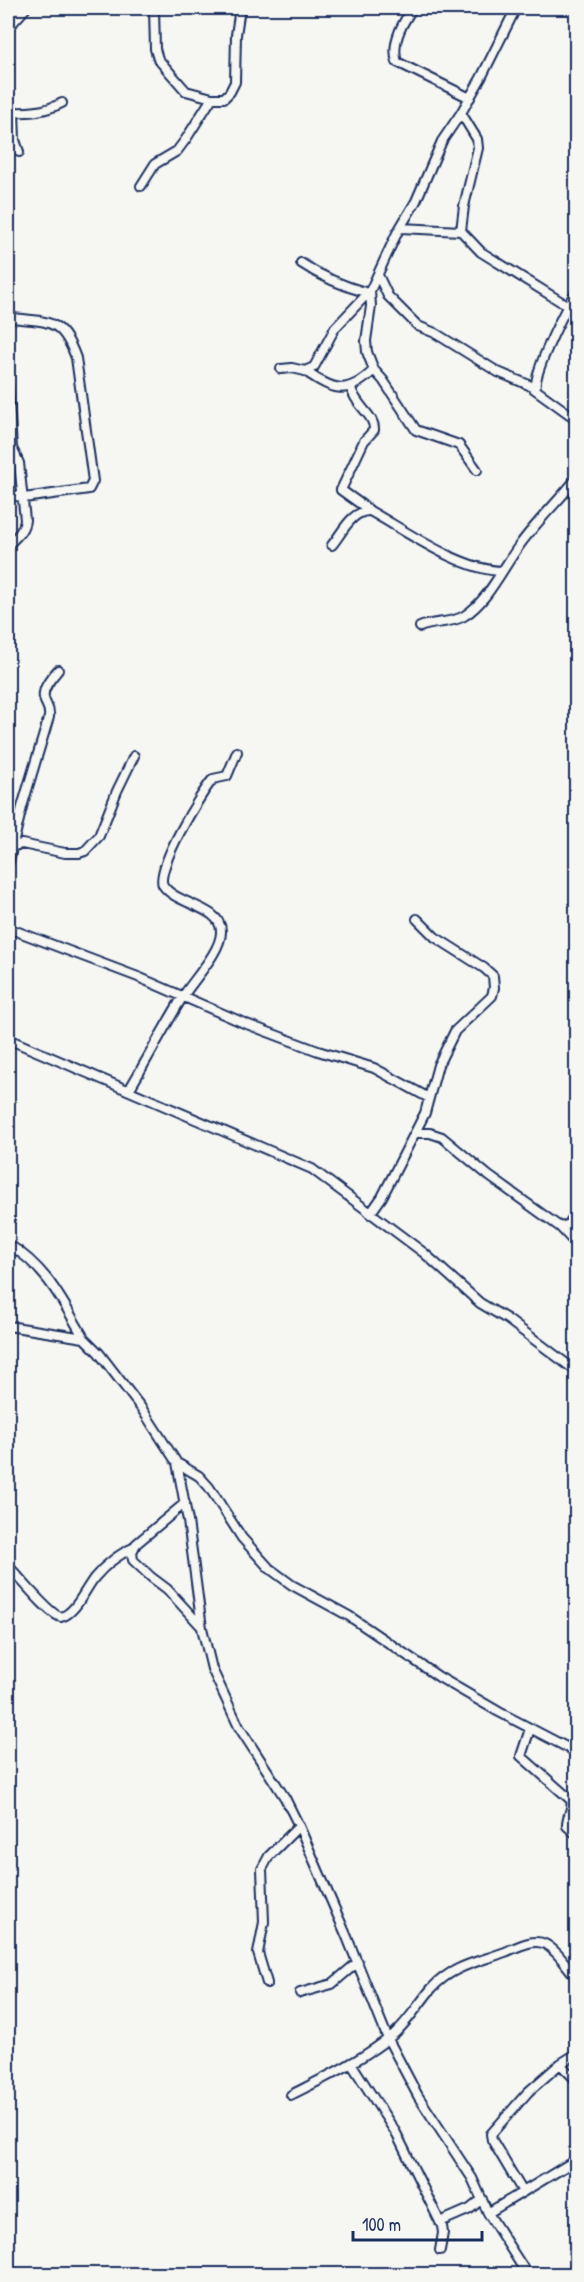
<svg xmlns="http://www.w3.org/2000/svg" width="584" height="2282" font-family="'Patrick Hand',sans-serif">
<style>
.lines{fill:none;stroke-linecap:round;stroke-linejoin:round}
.street-casing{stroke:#1b2f5e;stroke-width:12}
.street{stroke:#f6f6f2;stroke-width:8}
</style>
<rect width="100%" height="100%" fill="#f6f6f2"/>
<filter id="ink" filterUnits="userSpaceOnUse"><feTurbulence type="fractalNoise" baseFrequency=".0167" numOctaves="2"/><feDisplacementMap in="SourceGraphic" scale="12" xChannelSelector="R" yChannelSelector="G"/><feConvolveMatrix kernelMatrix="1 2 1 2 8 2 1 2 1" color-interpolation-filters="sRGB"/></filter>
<g filter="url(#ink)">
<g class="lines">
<defs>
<path id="street" d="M 154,8 L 155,49 L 158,59 L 186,91 L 212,98
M 413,8 C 402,23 391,43 397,62 L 470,98
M 8,28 L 26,8
M 8,112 C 28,113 44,112 62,103
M 14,112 L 15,140 L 19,152
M 461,113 L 477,139 L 478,148 L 464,206 L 461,231 L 481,252 L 568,306
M 141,186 L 155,164 L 177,151 L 186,139 L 212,98 L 224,98 L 230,92 L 235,82 L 236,35 L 240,8
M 401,228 L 461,231
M 301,263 C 323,278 343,286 368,293
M 378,275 L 388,296 L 418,326 L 435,333 L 498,372 L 529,385 L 576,419
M 370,291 L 371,306 L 366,341 L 367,352 L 374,370 L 383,380 L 416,430 L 459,445 L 477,470
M 8,317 C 46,324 60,314 76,358 L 93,481 L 89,489 L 24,498
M 281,369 L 292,368 L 305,371 L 314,367 L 335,328 L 370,291 L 397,233 L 416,201 L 442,141 L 461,113 L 481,78 L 516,8
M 305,371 C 334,391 347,396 374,370
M 8,385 L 12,448 L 19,463 L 25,520 C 24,531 15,538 8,545
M 351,388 C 356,407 375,415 374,430 L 364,441 L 341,490 L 369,510
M 536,390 C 532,374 566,307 576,292
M 8,495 L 23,497
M 332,545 C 342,533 352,510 370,511 C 406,531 460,570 502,571
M 420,627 C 434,621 451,624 464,616 C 488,601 502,569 519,546 C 536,522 558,502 576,479
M 13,846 L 22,844 L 65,853 L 79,853 L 85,851 L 99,836 L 117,791 L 134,756
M 8,865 L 22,807 L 49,717 C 50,706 46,707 44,698 C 42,688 52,677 58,670
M 8,928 L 138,977 L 244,1023 L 318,1051 L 374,1068 L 429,1098
M 8,1039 L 312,1169 L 424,1253 L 480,1303 L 507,1319 L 576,1371
M 129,1090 C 147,1060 163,1029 182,998 C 192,981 221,952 221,932 C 222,906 175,905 163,885 C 155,869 201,793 213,779 L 227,776 L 237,752
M 416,1133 L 430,1133 L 442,1137 L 489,1176 L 560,1227 L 568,1225 L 576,1213
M 370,1214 L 382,1197 L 425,1113 L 438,1065 L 455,1031 L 492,996 L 494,988 L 493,976 L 484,968 L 435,937 L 417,919
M 560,1227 L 576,1244
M 8,1244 C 47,1268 61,1299 84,1338
M 8,1326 L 84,1338 L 99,1353 L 142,1409 L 177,1463 L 199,1476 L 209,1487 L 242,1538 L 269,1568 L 292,1585 L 349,1616 L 439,1677 L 499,1712 L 576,1752
M 177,1463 L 188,1521 L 202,1628 L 212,1669 L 239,1727 L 285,1798 L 299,1826 L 347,1937 L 388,2039 L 418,2096 L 472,2178 L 488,2213 L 527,2274
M 185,1503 L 136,1544 L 132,1552 L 133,1560 L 151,1577 L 167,1589 L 201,1626
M 8,1566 C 19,1576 49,1615 61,1617 C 76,1613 85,1589 95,1577 C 104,1566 119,1554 133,1548
M 530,1729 L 521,1756 L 571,1800 C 574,1809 566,1816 567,1826 L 576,1834
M 267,1983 L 258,1953 L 264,1922 L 262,1869 L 269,1856 L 299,1826
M 300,1993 L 332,1984 L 358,1962
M 351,2063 L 396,2133 L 442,2226 L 443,2233 L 440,2250
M 560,2064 L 576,2080
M 291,2095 C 326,2077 364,2059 394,2034 C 409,2021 419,2003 432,1988 C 453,1965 479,1962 505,1952 C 517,1947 533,1938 545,1944 C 558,1951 567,1967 576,1977
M 523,2192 L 492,2140 L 491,2134 L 528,2092 L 560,2064 L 576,2054
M 488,2213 L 576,2160
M 440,2222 L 470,2209 L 482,2199"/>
</defs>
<use href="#street" class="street-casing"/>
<use href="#street" class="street"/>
</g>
</g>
<rect width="584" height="2282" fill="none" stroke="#f6f6f2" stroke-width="30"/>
<rect x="15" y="15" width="554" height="2252" fill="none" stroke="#1b2f5e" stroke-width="2" filter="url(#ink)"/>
<path d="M353 2231v9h129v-9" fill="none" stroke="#1b2f5e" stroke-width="3"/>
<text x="362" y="2231" font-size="18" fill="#1b2f5e" stroke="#f6f6f2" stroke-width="4.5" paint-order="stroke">100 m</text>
</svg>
